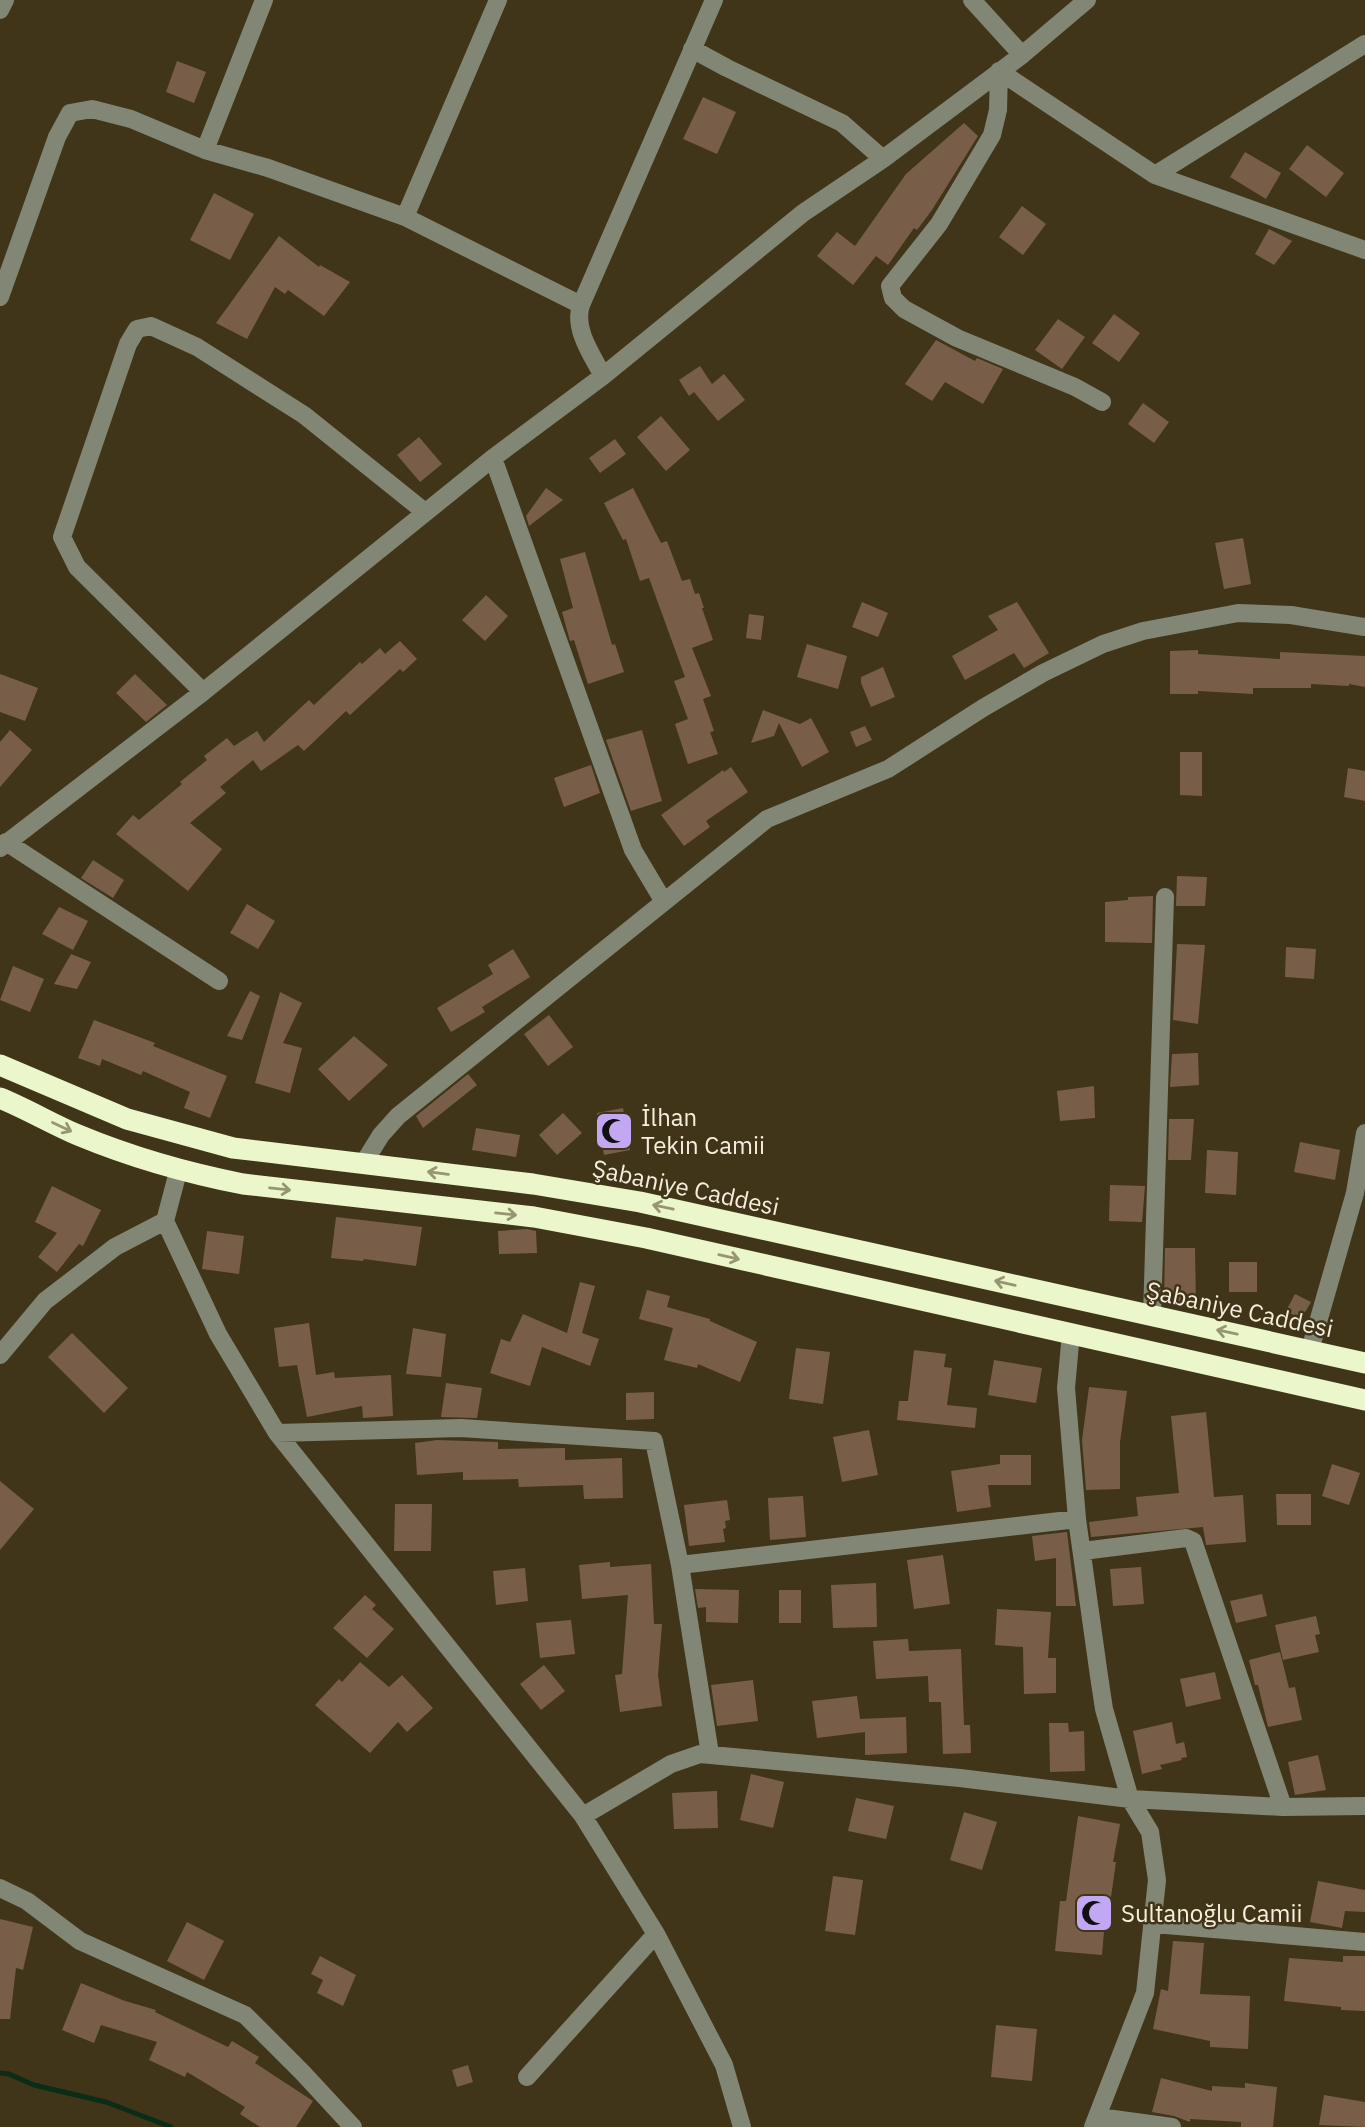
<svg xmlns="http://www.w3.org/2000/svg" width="1365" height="2127" font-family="'IBM Plex Sans',sans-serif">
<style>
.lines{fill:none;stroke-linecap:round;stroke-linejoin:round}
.stream{stroke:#0c2d15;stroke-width:5}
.building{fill:#785e48}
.minor{stroke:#828775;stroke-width:18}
.highway{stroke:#ebf7cb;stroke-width:21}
.oneway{stroke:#969672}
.labels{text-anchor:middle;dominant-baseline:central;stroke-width:5;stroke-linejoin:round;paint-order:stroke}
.poi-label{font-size:24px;fill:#f6efde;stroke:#403518;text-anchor:start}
.street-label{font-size:24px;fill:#f6efde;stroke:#403518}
</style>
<rect width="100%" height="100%" fill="#403518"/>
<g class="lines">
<path class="stream" d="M 0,2073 L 9,2074 L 34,2085 L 106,2102 L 171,2127"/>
</g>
<path class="building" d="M 177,61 L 206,72 L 194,103 L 166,92 Z
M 703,97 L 736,112 L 717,154 L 683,139 Z
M 964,123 L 978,136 L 932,210 L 917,230 L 914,228 L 888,265 L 876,256 L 853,285 L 817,256 L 837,232 L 855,246 L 906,174 Z
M 1307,145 L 1344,173 L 1326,197 L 1289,169 Z
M 1245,152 L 1281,173 L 1266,199 L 1230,177 Z
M 214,193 L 254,214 L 230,260 L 190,240 Z
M 1022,206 L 1046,224 L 1023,255 L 999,237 Z
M 1269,229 L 1292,241 L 1274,265 L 1255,254 Z
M 279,236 L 319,267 L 320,265 L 350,282 L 324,316 L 288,290 L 285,294 L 275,287 L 247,339 L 216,323 Z
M 1114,314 L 1140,333 L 1119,362 L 1092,343 Z
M 1058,319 L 1085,337 L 1062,369 L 1035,350 Z
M 936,340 L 975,361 L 977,358 L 1003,369 L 983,404 L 945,382 L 932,401 L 905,384 Z
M 700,366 L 712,384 L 724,374 L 745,400 L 718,421 L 694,392 L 689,396 L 679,380 Z
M 1143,403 L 1169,422 L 1154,443 L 1128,424 Z
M 661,416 L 690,450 L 666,471 L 637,437 Z
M 419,437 L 442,464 L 420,482 L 397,455 Z
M 615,439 L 626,454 L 600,473 L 589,458 Z
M 546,488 L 563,500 L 529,526 L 526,516 Z
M 633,488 L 661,543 L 667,541 L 682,581 L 690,579 L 695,594 L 699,593 L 704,608 L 702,608 L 713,640 L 692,648 L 711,696 L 703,699 L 714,731 L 710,732 L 718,754 L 688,764 L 675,724 L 688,719 L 674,681 L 685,677 L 649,578 L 640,581 L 626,539 L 623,540 L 604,503 Z
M 1243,538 L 1251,584 L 1224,589 L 1215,543 Z
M 585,552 L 612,645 L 615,644 L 624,672 L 588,684 L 574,640 L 570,641 L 562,612 L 573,608 L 560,559 Z
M 486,595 L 508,616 L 485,641 L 462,620 Z
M 862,602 L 888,613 L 878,637 L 852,627 Z
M 1017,602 L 1049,653 L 1024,668 L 1014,653 L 965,680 L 952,656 L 998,630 L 988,616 Z
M 749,614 L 764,616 L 761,640 L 746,638 Z
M 400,641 L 417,659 L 403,672 L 400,669 L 350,715 L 346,711 L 304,751 L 298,745 L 261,771 L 253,760 L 220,787 L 226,793 L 190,823 L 222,849 L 188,891 L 116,834 L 133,815 L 139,820 L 182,784 L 180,782 L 207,760 L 204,756 L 227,738 L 234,746 L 257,731 L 264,742 L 309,700 L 314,705 L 360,662 L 362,664 L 380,648 L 385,654 Z
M 807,644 L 847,656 L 838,689 L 797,677 Z
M 1198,650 L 1198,654 L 1280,659 L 1280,652 L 1365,656 L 1365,687 L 1349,684 L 1349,686 L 1311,684 L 1311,688 L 1253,688 L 1253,694 L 1198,691 L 1198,694 L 1170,694 L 1170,651 Z
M 883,667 L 895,697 L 871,707 L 861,683 L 861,677 Z
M 0,674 L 38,688 L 25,721 L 0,712 Z
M 135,674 L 167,705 L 146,722 L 116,693 Z
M 763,710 L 800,724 L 811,718 L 829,752 L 802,767 L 779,723 L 774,736 L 751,743 Z
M 865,726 L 872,740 L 856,747 L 850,732 Z
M 10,730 L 32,750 L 0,787 L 0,742 Z
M 642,730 L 662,801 L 631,811 L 606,740 Z
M 1180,752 L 1202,752 L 1202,796 L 1180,795 Z
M 591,765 L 600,793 L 564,807 L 554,778 Z
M 731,767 L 748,792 L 706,821 L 710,827 L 684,846 L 661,815 L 723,770 L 724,772 Z
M 1348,768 L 1365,771 L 1365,801 L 1344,797 Z
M 93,860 L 124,880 L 113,898 L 81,878 Z
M 1177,876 L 1207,877 L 1205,906 L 1176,906 Z
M 1153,896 L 1152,943 L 1105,942 L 1105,902 L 1128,900 L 1128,897 Z
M 247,904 L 275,921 L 258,949 L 230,933 Z
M 59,907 L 88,921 L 73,950 L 42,934 Z
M 1177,944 L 1205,945 L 1198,1024 L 1173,1020 Z
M 1286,947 L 1316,949 L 1314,979 L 1285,977 Z
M 513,949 L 530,977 L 482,1007 L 485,1012 L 451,1032 L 437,1008 L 493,974 L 488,965 Z
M 71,954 L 91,962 L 77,989 L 54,984 Z
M 13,966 L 44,979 L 30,1012 L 0,1000 Z
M 250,991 L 260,996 L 242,1040 L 227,1036 Z
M 280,992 L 302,1003 L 283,1043 L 302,1048 L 290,1093 L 255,1083 Z
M 549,1015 L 573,1047 L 548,1066 L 524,1034 Z
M 94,1020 L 155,1043 L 153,1046 L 227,1076 L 210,1118 L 184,1108 L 190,1092 L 143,1071 L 141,1075 L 102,1059 L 100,1066 L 78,1058 Z
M 354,1036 L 388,1065 L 349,1101 L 318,1069 Z
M 1198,1053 L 1199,1085 L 1170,1087 L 1172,1054 Z
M 468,1074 L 477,1085 L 423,1128 L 416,1116 Z
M 1094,1086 L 1095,1118 L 1060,1121 L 1057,1091 Z
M 623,1108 L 630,1150 L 604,1155 L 597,1113 Z
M 563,1113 L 582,1133 L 557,1155 L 539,1135 Z
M 1169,1119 L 1194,1119 L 1191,1160 L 1168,1160 Z
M 476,1128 L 520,1135 L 516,1157 L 472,1150 Z
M 1300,1142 L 1340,1150 L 1335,1180 L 1294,1172 Z
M 1207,1150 L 1238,1152 L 1236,1195 L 1205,1193 Z
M 1110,1185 L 1145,1186 L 1142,1222 L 1109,1221 Z
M 52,1186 L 101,1210 L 83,1246 L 79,1244 L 57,1272 L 38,1257 L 57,1233 L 35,1222 Z
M 336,1217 L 422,1227 L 416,1266 L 364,1259 L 363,1261 L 331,1258 Z
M 527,1229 L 536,1231 L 537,1253 L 499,1254 L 498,1231 Z
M 207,1231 L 244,1236 L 239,1274 L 202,1269 Z
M 1165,1248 L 1195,1248 L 1196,1305 L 1164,1302 Z
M 1229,1262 L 1257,1262 L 1257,1292 L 1229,1292 Z
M 580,1282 L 595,1286 L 582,1333 L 599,1339 L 590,1366 L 542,1347 L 530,1386 L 490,1373 L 501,1339 L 510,1342 L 523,1314 L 567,1333 Z
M 647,1290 L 670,1296 L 667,1307 L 710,1319 L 710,1321 L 757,1342 L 740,1382 L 698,1364 L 697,1368 L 664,1360 L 673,1328 L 639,1319 Z
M 1295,1294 L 1311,1302 L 1301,1319 L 1286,1311 Z
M 309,1323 L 316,1375 L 334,1372 L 335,1378 L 391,1375 L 393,1416 L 363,1418 L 362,1406 L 307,1417 L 297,1365 L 279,1367 L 274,1328 Z
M 413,1328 L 446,1334 L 441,1377 L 406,1374 Z
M 72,1333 L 128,1388 L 104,1413 L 48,1357 Z
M 796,1348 L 830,1352 L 823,1404 L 789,1399 Z
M 914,1350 L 946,1354 L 944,1367 L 952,1368 L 947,1405 L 977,1408 L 975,1428 L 897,1420 L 899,1401 L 908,1401 Z
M 994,1360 L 1042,1368 L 1036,1403 L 988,1395 Z
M 446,1383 L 482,1388 L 477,1418 L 441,1417 Z
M 1089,1387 L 1127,1391 L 1120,1442 L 1120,1489 L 1086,1490 L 1082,1440 Z
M 654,1392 L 654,1419 L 626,1420 L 626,1393 Z
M 1206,1412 L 1214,1497 L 1243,1495 L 1246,1542 L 1206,1545 L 1203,1527 L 1091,1537 L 1089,1522 L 1138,1516 L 1136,1497 L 1179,1493 L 1171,1416 Z
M 869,1430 L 878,1475 L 842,1482 L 833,1437 Z
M 437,1440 L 498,1442 L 498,1449 L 565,1448 L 565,1460 L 622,1458 L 623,1498 L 584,1499 L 583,1485 L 519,1487 L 518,1479 L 463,1480 L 463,1472 L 417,1475 L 415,1443 Z
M 1000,1455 L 1031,1455 L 1031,1485 L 988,1485 L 991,1507 L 957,1512 L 951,1471 L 1000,1464 Z
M 1332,1464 L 1360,1473 L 1349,1505 L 1322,1496 Z
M 0,1481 L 34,1509 L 0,1550 Z
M 1276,1494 L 1311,1494 L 1311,1525 L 1277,1525 Z
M 803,1496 L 806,1537 L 770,1540 L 768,1498 Z
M 727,1500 L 730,1520 L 725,1521 L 726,1528 L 723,1529 L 725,1542 L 689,1546 L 684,1505 Z
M 395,1504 L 432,1504 L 431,1551 L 394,1551 Z
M 1067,1532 L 1076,1606 L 1056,1606 L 1056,1558 L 1035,1561 L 1032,1536 Z
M 943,1555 L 950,1604 L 914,1609 L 907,1560 Z
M 610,1562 L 610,1567 L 651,1564 L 654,1624 L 662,1624 L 658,1675 L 662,1706 L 620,1712 L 615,1675 L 622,1674 L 628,1595 L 582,1599 L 579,1565 Z
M 1141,1567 L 1144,1604 L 1113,1606 L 1110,1569 Z
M 525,1568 L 528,1601 L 496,1605 L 493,1571 Z
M 876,1583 L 877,1627 L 833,1628 L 831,1585 Z
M 695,1589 L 739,1590 L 738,1623 L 706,1622 L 706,1607 L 698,1608 Z
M 779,1590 L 801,1590 L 801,1623 L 779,1623 Z
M 1262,1594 L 1267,1616 L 1236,1623 L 1230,1601 Z
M 365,1595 L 376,1605 L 372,1609 L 394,1629 L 367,1658 L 333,1628 Z
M 997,1609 L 1051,1612 L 1048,1658 L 1056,1658 L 1056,1693 L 1024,1694 L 1023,1647 L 995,1645 Z
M 1316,1616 L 1320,1634 L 1315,1635 L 1319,1652 L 1283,1660 L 1275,1625 Z
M 571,1620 L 575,1654 L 540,1658 L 536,1623 Z
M 908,1639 L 909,1651 L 961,1649 L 964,1725 L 970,1725 L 971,1753 L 943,1754 L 941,1702 L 929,1702 L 928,1676 L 876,1679 L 873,1641 Z
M 1280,1652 L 1289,1688 L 1295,1687 L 1302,1720 L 1268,1727 L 1258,1685 L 1255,1685 L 1249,1660 Z
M 360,1662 L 389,1687 L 402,1675 L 433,1708 L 407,1732 L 398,1722 L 370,1753 L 315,1705 L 339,1679 L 342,1682 Z
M 544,1665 L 565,1691 L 541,1710 L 520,1684 Z
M 1215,1672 L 1221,1699 L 1186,1707 L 1180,1679 Z
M 753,1680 L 758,1721 L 717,1726 L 711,1685 Z
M 857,1696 L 860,1719 L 906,1717 L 907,1753 L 865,1755 L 865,1732 L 817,1738 L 812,1701 Z
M 1172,1722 L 1176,1744 L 1184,1742 L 1187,1757 L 1181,1758 L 1182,1760 L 1160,1765 L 1162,1769 L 1142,1774 L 1133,1731 Z
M 1049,1723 L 1068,1723 L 1069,1732 L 1084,1731 L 1085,1771 L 1050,1772 Z
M 1318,1755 L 1326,1790 L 1295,1795 L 1288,1762 Z
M 751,1774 L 784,1782 L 773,1828 L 740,1820 Z
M 717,1791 L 718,1828 L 674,1829 L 672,1793 Z
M 856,1798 L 894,1806 L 886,1839 L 848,1831 Z
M 964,1812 L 997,1822 L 982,1870 L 950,1860 Z
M 1078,1816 L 1120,1824 L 1113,1862 L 1116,1862 L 1111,1897 L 1107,1896 L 1102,1955 L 1055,1951 L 1060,1901 L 1066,1901 Z
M 833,1876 L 863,1880 L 855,1935 L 825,1931 Z
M 1318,1881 L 1365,1890 L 1365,1912 L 1345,1911 L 1342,1928 L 1310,1922 Z
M 0,1919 L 33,1927 L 23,1970 L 16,1968 L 10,2019 L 0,2019 Z
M 187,1922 L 224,1941 L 204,1980 L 167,1961 Z
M 1173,1941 L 1204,1943 L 1200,1994 L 1250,1996 L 1248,2049 L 1210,2047 L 1210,2041 L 1153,2029 L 1161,1989 L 1168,1991 Z
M 320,1956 L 356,1975 L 343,2006 L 317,1993 L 323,1980 L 311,1974 Z
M 1343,1956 L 1365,1956 L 1365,2011 L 1341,2010 L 1341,2007 L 1284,2001 L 1289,1958 L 1343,1962 Z
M 81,1983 L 125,2001 L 156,2010 L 155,2012 L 228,2047 L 232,2041 L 259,2057 L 255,2063 L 313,2101 L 296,2127 L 260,2127 L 240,2114 L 245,2107 L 187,2072 L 185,2077 L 149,2060 L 157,2042 L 101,2025 L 94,2043 L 62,2030 Z
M 996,2025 L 1037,2029 L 1032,2081 L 991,2077 Z
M 468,2065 L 473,2082 L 457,2087 L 452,2070 Z
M 1161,2078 L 1212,2091 L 1212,2086 L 1245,2088 L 1245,2083 L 1277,2087 L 1273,2127 L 1241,2127 L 1241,2122 L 1190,2119 L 1190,2122 L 1174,2116 L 1152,2112 Z
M 1324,2095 L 1365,2102 L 1365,2127 L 1319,2125 Z"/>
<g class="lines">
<path class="minor" d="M 264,0 L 205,150 L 268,168 L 405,217 L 581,305 C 573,329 592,355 603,376
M 972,0 L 1022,55
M 0,10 L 5,0
M 692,49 L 727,68 L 842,123 L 883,159
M 999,71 L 998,110 L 992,135 L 939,224 L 890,286 L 893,298 L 904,309 L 957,338 L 1075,387 L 1102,402
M 999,71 L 1155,175 L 1365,250
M 1155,175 L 1365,44
M 405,217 L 498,0
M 0,297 L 57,137 L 70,113 L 92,109 L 131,119 L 205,150
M 581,305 L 714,0
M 493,458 L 633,850 L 664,902
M 203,692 L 77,567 L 62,537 L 128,344 L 137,329 L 151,326 L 197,347 L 304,415 L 425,512
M 6,842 L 219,981
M 0,848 L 203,692 L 493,458 L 603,376 L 803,213 L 883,159 L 1022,55 L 1087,0
M 363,1164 L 381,1135 L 398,1116 L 767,819 L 888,769 L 983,708 L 1043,673 L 1103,644 L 1143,631 L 1238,613 L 1291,615 L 1365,627
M 179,1168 L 165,1221 L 218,1334 L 277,1433 L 583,1816 L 656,1934 L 724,2065 L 742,2127
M 1152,1316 L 1165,897
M 1071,1333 L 1066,1388 L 1077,1519 L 1099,1676 L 1104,1709 L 1130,1799 L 1150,1832 L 1157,1880 L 1145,1993 L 1093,2127
M 1310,1350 L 1355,1193 L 1365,1133
M 0,1355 L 45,1301 L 115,1247 L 165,1221
M 277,1433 L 461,1428 L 654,1441 L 680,1565 L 710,1754
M 1083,1551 L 1186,1538 L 1193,1541 L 1283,1807
M 680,1565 L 1077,1519
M 583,1816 L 671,1764 L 700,1754 L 960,1778 L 1130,1799 L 1283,1807 L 1365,1806
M 0,1888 L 27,1901 L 80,1941 L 245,2015 L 302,2072 L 353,2127
M 1154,1924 L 1365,1942
M 527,2077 L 656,1934
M 1099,2117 L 1172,2127"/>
<path class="highway" d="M 0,1065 L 127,1119 L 233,1148 L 533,1184 L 640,1202 L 1365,1363
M 0,1098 C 27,1109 52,1124 78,1135 C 131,1157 187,1173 243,1184 L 534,1217 L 646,1238 L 1365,1400"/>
</g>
<defs><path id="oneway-shaft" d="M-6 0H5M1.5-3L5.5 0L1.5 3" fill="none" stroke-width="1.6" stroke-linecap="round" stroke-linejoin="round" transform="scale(1.75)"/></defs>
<g class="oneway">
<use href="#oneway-shaft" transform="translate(62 1127) rotate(25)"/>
<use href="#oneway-shaft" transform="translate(438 1173) rotate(-173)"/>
<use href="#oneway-shaft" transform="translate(280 1189) rotate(6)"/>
<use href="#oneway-shaft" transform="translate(663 1207) rotate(-168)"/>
<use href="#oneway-shaft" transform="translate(506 1214) rotate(6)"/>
<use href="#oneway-shaft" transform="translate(729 1257) rotate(13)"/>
<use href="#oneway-shaft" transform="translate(1005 1283) rotate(-167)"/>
<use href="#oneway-shaft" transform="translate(1227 1332) rotate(-168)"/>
</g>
<defs>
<symbol id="mosque-square" viewBox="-11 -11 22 22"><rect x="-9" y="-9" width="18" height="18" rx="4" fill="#c2a7f2" stroke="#403518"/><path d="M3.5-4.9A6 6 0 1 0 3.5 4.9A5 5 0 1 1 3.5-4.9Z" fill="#111"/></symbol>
</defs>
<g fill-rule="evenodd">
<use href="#mosque-square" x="592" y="1109" width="44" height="44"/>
<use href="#mosque-square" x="1072" y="1891" width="44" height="44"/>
</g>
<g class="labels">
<g class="poi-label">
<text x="641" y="1117">İlhan<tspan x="641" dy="28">Tekin Camii</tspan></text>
<text x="1121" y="1913">Sultanoğlu Camii</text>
</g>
<g class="street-label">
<text transform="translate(686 1187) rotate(12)">Şabaniye Caddesi</text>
<text transform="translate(1240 1309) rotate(12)">Şabaniye Caddesi</text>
</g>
</g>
</svg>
